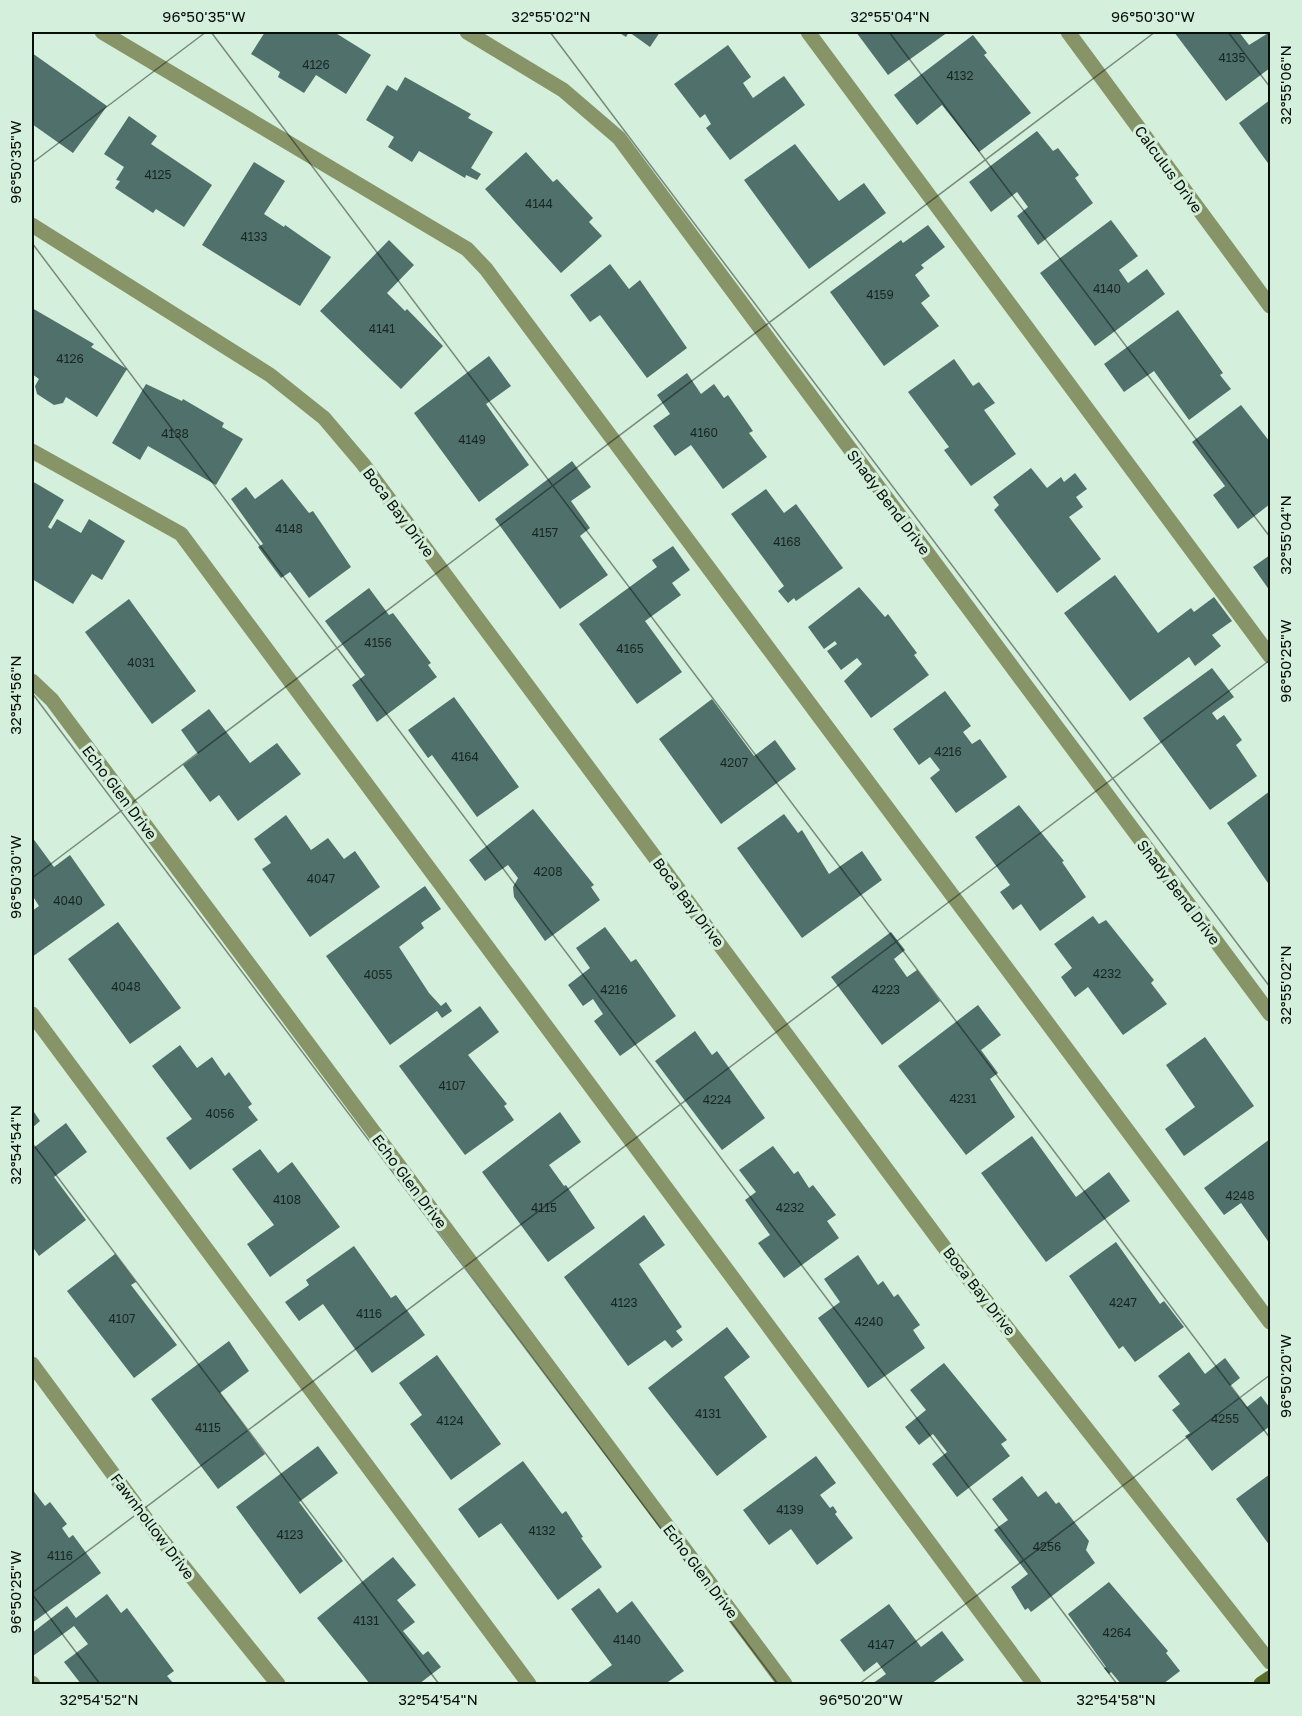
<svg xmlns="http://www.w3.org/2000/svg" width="1302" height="1716" font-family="'Golos Text',sans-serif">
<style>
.building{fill:#50706b}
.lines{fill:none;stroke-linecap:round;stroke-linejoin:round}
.service{stroke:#879468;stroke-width:15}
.minor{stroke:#879468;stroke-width:15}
.secondary{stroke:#5b6c27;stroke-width:15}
.ticks{fill:none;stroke:#070f09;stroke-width:1.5;stroke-opacity:0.45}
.labels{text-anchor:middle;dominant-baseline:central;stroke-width:6;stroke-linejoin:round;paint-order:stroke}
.number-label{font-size:12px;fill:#192722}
.street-label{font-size:15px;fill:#070f09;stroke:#d4efdb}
.neatline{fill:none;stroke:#070f09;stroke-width:2}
.ticks-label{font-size:15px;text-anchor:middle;fill:#070f09}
</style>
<rect width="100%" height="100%" fill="#d4efdb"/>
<path class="building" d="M 265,32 L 334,32 L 371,55 L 346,94 L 316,75 L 304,93 L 278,77 L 280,72 L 251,54 Z
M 618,32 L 660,32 L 650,47 L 629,32 L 626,37 Z
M 856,32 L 948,32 L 888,75 Z
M 1174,32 L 1239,32 L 1249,45 L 1270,32 L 1270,68 L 1226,101 Z
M 973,35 L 987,53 L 984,55 L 1031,113 L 979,152 L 942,105 L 917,125 L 894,95 Z
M 728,45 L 751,77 L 743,83 L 753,98 L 784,76 L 805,105 L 730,160 L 706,128 L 711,124 L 705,114 L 700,118 L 674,84 Z
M 32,53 L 107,106 L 73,153 L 32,124 Z
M 405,77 L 471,114 L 468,118 L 493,132 L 471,168 L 481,174 L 477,180 L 466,175 L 465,178 L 419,151 L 412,162 L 388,147 L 394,137 L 366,120 L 387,85 L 397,91 Z
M 1270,100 L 1270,166 L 1239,123 Z
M 129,116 L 157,136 L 151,144 L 212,185 L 184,227 L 156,209 L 153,213 L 115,188 L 120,181 L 116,180 L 124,167 L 104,154 Z
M 1037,131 L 1053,151 L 1058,148 L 1079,175 L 1075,178 L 1093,203 L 1038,245 L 1017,216 L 1028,207 L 1017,192 L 991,212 L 969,182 Z
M 795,144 L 839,201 L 864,183 L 886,213 L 809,269 L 744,180 Z
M 526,152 L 553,182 L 557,179 L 593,218 L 589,222 L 602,236 L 561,273 L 485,189 Z
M 254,162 L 285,181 L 264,214 L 284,227 L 285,225 L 331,257 L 300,306 L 202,245 Z
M 1111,220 L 1138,256 L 1119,270 L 1128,283 L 1147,269 L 1165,294 L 1095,346 L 1040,273 Z
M 928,225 L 945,247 L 921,265 L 924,268 L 915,275 L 930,296 L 921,303 L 939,326 L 884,366 L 830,292 L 901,240 L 903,243 Z
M 389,240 L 414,265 L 387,293 L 405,311 L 407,309 L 443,346 L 401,389 L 320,311 Z
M 610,264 L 629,289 L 640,280 L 687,348 L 647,378 L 600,315 L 590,322 L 570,295 Z
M 32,308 L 94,344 L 91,347 L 127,369 L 97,417 L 66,397 L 63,403 L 54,405 L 37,394 L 35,386 L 39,379 L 32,374 Z
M 1178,310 L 1223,373 L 1220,375 L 1231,389 L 1189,420 L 1154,371 L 1124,392 L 1104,364 Z
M 489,356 L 511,386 L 486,404 L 529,465 L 479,502 L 414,413 Z
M 954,359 L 973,386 L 979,382 L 995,403 L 984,410 L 1016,454 L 971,486 L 944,450 L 949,447 L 908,392 Z
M 687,373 L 701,394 L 714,384 L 724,398 L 728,395 L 753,431 L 749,433 L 767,457 L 723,489 L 691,445 L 675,456 L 653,426 L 670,414 L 657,395 Z
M 146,384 L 182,401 L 183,399 L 224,423 L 222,427 L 243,439 L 216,485 L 148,446 L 140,460 L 112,443 Z
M 1241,405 L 1270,442 L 1270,504 L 1238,529 L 1213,495 L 1225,486 L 1192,442 Z
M 572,461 L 591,487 L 571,501 L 590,528 L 580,536 L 608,575 L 560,609 L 495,519 Z
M 1031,468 L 1047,488 L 1061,477 L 1064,482 L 1075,473 L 1087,489 L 1076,497 L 1083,507 L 1069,517 L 1101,559 L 1057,593 L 994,510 L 999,505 L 993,497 Z
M 282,479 L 309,513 L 313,511 L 351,567 L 309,598 L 290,572 L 281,578 L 258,547 L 263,544 L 231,499 L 246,487 L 255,499 Z
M 32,481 L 64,500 L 48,527 L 51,529 L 57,519 L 81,533 L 89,519 L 125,541 L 102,580 L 92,574 L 73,604 L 32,579 Z
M 766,489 L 784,513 L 796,504 L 843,568 L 796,601 L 794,598 L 788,603 L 778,591 L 784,586 L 731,514 Z
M 673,546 L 690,570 L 672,583 L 681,595 L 645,621 L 682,672 L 637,704 L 579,624 L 657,567 L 652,560 Z
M 1270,555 L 1270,591 L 1253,567 Z
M 1115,575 L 1158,633 L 1191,608 L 1194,612 L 1214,597 L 1232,621 L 1212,635 L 1221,646 L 1195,666 L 1189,657 L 1130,701 L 1064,613 Z
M 859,587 L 885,617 L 888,614 L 917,653 L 914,655 L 929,675 L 871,718 L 844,681 L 862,664 L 857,658 L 841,670 L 827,651 L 837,644 L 835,641 L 824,649 L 808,627 Z
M 369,588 L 389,615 L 393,613 L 431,663 L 428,665 L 437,677 L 377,722 L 352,685 L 365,675 L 325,621 Z
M 129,599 L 196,691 L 152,724 L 85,632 Z
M 1212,668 L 1234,697 L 1212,713 L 1217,720 L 1224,715 L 1242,740 L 1236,745 L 1257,776 L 1210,810 L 1143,718 Z
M 945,691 L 971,726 L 963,732 L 972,744 L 980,739 L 1007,777 L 956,813 L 930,778 L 940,770 L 930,757 L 919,765 L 893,729 Z
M 454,697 L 519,787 L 477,817 L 432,755 L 428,758 L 408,730 Z
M 712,699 L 754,756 L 775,740 L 796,769 L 721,824 L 659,739 Z
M 209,709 L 250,763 L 277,743 L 301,774 L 238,821 L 219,795 L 210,802 L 183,765 L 198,754 L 181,730 Z
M 1270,791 L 1270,886 L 1227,823 Z
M 1019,805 L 1064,861 L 1062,862 L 1086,897 L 1040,931 L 1021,904 L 1013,910 L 1000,892 L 1010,885 L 975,837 Z
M 533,809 L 594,885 L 591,887 L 600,900 L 545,941 L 514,897 L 513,887 L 518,878 L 508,865 L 485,881 L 469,860 Z
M 784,814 L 798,833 L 802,830 L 829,874 L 862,851 L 882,880 L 802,938 L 737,848 Z
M 286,815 L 311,850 L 328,838 L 344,859 L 355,851 L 380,887 L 310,937 L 262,869 L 271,863 L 254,839 Z
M 32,837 L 54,867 L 70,855 L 105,905 L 32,957 L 32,911 L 39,906 L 32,895 Z
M 425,886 L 441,909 L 421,923 L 424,928 L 399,947 L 429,993 L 441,1006 L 446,1002 L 452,1011 L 442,1018 L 437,1011 L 390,1045 L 326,956 Z
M 1093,916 L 1099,924 L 1106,920 L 1154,980 L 1151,983 L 1167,1004 L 1123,1035 L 1088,987 L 1075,997 L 1061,977 L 1072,968 L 1054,944 Z
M 118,922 L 181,1008 L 130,1044 L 68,959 Z
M 605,927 L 631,962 L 636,959 L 676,1016 L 620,1056 L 594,1021 L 603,1014 L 593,999 L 583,1006 L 568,985 L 590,968 L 576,948 Z
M 891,932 L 905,950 L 894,959 L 907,977 L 917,970 L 940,1001 L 882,1045 L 831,977 Z
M 978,1005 L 1001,1035 L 981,1050 L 998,1073 L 990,1079 L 1015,1117 L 966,1155 L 898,1066 Z
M 480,1006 L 499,1032 L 468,1055 L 507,1104 L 504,1106 L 514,1120 L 465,1155 L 399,1066 Z
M 695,1031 L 712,1055 L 717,1051 L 765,1118 L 722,1150 L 655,1061 Z
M 1205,1037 L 1254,1106 L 1184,1156 L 1165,1129 L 1195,1107 L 1166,1065 Z
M 180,1045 L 197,1068 L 212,1057 L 225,1076 L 229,1072 L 252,1104 L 248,1107 L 258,1120 L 190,1170 L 166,1138 L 192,1119 L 152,1066 Z
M 32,1109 L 40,1121 L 32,1128 Z
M 560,1112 L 581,1142 L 549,1165 L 564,1186 L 566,1185 L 595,1228 L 548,1262 L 482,1172 Z
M 66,1123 L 87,1152 L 54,1177 L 86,1220 L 39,1256 L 32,1246 L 32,1149 Z
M 1032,1136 L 1076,1197 L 1109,1172 L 1130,1201 L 1046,1262 L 981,1173 Z
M 1270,1139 L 1270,1244 L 1241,1203 L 1224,1215 L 1204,1188 Z
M 773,1146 L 794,1174 L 798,1171 L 809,1188 L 813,1185 L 836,1215 L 827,1221 L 839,1238 L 784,1278 L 758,1243 L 770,1235 L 745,1200 L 756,1192 L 739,1170 Z
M 260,1149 L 278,1173 L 292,1162 L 340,1227 L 270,1277 L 247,1244 L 274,1225 L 232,1169 Z
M 644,1215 L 665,1245 L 639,1264 L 682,1327 L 676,1331 L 683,1340 L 672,1348 L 665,1340 L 628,1366 L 564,1277 Z
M 1116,1242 L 1160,1304 L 1164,1301 L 1184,1327 L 1135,1362 L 1123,1346 L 1119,1349 L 1069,1276 Z
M 354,1246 L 391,1298 L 396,1295 L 425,1335 L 372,1373 L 323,1304 L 299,1321 L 285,1302 L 309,1285 L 306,1280 Z
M 115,1254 L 136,1282 L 131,1285 L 177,1345 L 134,1378 L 67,1291 Z
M 858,1255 L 878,1285 L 883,1281 L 894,1297 L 898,1294 L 920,1325 L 913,1330 L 925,1348 L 868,1388 L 818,1318 L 840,1302 L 824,1279 Z
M 727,1327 L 750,1357 L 724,1377 L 767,1437 L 717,1476 L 648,1388 Z
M 229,1341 L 249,1371 L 220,1393 L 265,1454 L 218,1489 L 151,1399 Z
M 1189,1352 L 1205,1374 L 1225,1358 L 1240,1378 L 1230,1386 L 1247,1407 L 1261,1396 L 1270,1408 L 1270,1426 L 1212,1471 L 1185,1436 L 1190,1433 L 1172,1410 L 1180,1404 L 1158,1376 Z
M 437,1355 L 501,1444 L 451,1480 L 410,1424 L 422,1415 L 399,1383 Z
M 944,1363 L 1007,1440 L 1001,1444 L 1010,1456 L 957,1497 L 932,1464 L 947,1452 L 933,1434 L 919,1445 L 905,1427 L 926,1410 L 910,1390 Z
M 318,1446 L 338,1473 L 299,1502 L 343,1561 L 300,1594 L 236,1507 Z
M 816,1456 L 836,1483 L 820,1495 L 830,1508 L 833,1506 L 837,1512 L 835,1514 L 853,1538 L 817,1565 L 791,1529 L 769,1545 L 743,1510 Z
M 523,1461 L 562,1514 L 566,1511 L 583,1537 L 581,1538 L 602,1567 L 558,1600 L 501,1523 L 479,1538 L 458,1509 Z
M 1270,1474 L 1270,1546 L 1236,1499 Z
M 1022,1476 L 1038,1497 L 1046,1491 L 1056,1504 L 1059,1502 L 1089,1541 L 1086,1550 L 1095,1563 L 1031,1612 L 1028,1608 L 1025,1610 L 1011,1587 L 1028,1574 L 994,1530 L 1008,1520 L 992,1499 Z
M 32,1489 L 45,1506 L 50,1502 L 67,1524 L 62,1528 L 69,1538 L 73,1535 L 101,1573 L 32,1623 Z
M 393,1557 L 416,1585 L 397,1600 L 415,1622 L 403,1631 L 423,1655 L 428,1651 L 441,1667 L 419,1684 L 370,1684 L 317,1618 Z
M 1109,1582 L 1168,1651 L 1166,1653 L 1180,1671 L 1163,1684 L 1121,1684 L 1111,1672 L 1109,1674 L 1104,1668 L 1106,1667 L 1068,1614 Z
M 599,1588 L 617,1613 L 632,1601 L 684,1671 L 665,1684 L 586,1684 L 612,1665 L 571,1609 Z
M 107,1594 L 121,1613 L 127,1608 L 174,1671 L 167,1676 L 174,1684 L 81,1684 L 64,1662 L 88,1644 L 74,1626 L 33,1656 L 32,1633 L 67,1606 L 76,1618 Z
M 889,1604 L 921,1647 L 942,1631 L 964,1660 L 931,1684 L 872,1684 L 886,1674 L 877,1662 L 864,1672 L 840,1640 Z"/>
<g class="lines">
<path class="service" d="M 102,32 L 467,249 L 486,269 L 1270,1322
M 808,32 L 1270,656
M 32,451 L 181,534 L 1034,1684
M 32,1014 L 529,1684
M 32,1683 L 33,1684"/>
<path class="minor" d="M 467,32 L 563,90 L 619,138 L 1270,1014
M 1068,32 L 1270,306
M 32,225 L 270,375 L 324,418 L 363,464 L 953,1259 L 1270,1662
M 32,681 L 52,700 L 785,1684
M 32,1364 L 158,1535 L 278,1684"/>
<path class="secondary" d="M 1261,1684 L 1270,1678"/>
</g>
<path class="ticks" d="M 211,32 L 1270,1438M 550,32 L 1270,987M 889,32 L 1270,537M 1228,32 L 1270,87M 32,163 L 206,32M 32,243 L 1117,1684M 32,693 L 778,1684M 32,878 L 1155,32M 32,1143 L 439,1684M 32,1593 L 1270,660M 32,1594 L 100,1684M 859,1684 L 1270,1375"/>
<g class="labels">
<g class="number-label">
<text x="1232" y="57">4135</text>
<text x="316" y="64">4126</text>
<text x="960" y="75">4132</text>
<text x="158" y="174">4125</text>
<text x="539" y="203">4144</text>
<text x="254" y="236">4133</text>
<text x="1107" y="288">4140</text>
<text x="880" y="294">4159</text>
<text x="382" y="328">4141</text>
<text x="70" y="358">4126</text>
<text x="704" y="432">4160</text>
<text x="175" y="433">4138</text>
<text x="472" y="439">4149</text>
<text x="289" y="528">4148</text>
<text x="545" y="532">4157</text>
<text x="787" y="541">4168</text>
<text x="378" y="642">4156</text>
<text x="630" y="648">4165</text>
<text x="141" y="662">4031</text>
<text x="948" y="751">4216</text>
<text x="465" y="756">4164</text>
<text x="734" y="762">4207</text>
<text x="548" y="871">4208</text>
<text x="321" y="878">4047</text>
<text x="68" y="900">4040</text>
<text x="1107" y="973">4232</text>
<text x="378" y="974">4055</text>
<text x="126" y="986">4048</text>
<text x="614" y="989">4216</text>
<text x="886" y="989">4223</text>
<text x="452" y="1085">4107</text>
<text x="963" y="1098">4231</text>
<text x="717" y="1099">4224</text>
<text x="220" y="1113">4056</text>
<text x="1240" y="1195">4248</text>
<text x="287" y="1199">4108</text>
<text x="544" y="1207">4115</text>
<text x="790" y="1207">4232</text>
<text x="624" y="1302">4123</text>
<text x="1123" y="1302">4247</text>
<text x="369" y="1313">4116</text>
<text x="122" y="1318">4107</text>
<text x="869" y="1321">4240</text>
<text x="708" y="1413">4131</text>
<text x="1225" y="1418">4255</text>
<text x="450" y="1420">4124</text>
<text x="208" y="1427">4115</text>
<text x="790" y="1509">4139</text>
<text x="542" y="1530">4132</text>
<text x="290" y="1534">4123</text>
<text x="1047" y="1546">4256</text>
<text x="60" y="1555">4116</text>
<text x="366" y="1620">4131</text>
<text x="1117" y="1632">4264</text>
<text x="627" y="1639">4140</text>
<text x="881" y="1644">4147</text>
</g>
<g class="street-label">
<text transform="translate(1169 169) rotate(54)">Calculus Drive</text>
<text transform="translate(889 502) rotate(53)">Shady Bend Drive</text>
<text transform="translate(399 512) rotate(53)">Boca Bay Drive</text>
<text transform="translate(120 792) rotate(53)">Echo Glen Drive</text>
<text transform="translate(1179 892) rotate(53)">Shady Bend Drive</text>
<text transform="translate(689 902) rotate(53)">Boca Bay Drive</text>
<text transform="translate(410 1181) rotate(53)">Echo Glen Drive</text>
<text transform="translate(980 1291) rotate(52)">Boca Bay Drive</text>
<text transform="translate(153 1526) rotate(53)">Fawnhollow Drive</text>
<text transform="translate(701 1571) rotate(53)">Echo Glen Drive</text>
</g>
</g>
<rect width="1302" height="1716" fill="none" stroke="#d4efdb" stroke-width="66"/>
<rect x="33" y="33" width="1236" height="1650" class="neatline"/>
<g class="ticks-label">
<text x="204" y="22">96°50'35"W</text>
<text x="551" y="22">32°55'02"N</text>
<text x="890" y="22">32°55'04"N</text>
<text x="1153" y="22">96°50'30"W</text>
<text transform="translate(1286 85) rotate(-90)" y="5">32°55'06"N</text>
<text transform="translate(16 162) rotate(-90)" y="5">96°50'35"W</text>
<text transform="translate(1286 535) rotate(-90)" y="5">32°55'04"N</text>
<text transform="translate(1286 661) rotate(-90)" y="5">96°50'25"W</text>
<text transform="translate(16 695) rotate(-90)" y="5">32°54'56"N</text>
<text transform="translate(16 877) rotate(-90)" y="5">96°50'30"W</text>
<text transform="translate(1286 985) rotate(-90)" y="5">32°55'02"N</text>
<text transform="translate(16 1145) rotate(-90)" y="5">32°54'54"N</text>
<text transform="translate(1286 1376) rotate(-90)" y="5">96°50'20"W</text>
<text transform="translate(16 1592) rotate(-90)" y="5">96°50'25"W</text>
<text x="99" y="1705">32°54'52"N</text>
<text x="438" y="1705">32°54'54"N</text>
<text x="861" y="1705">96°50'20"W</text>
<text x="1116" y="1705">32°54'58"N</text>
</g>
</svg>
